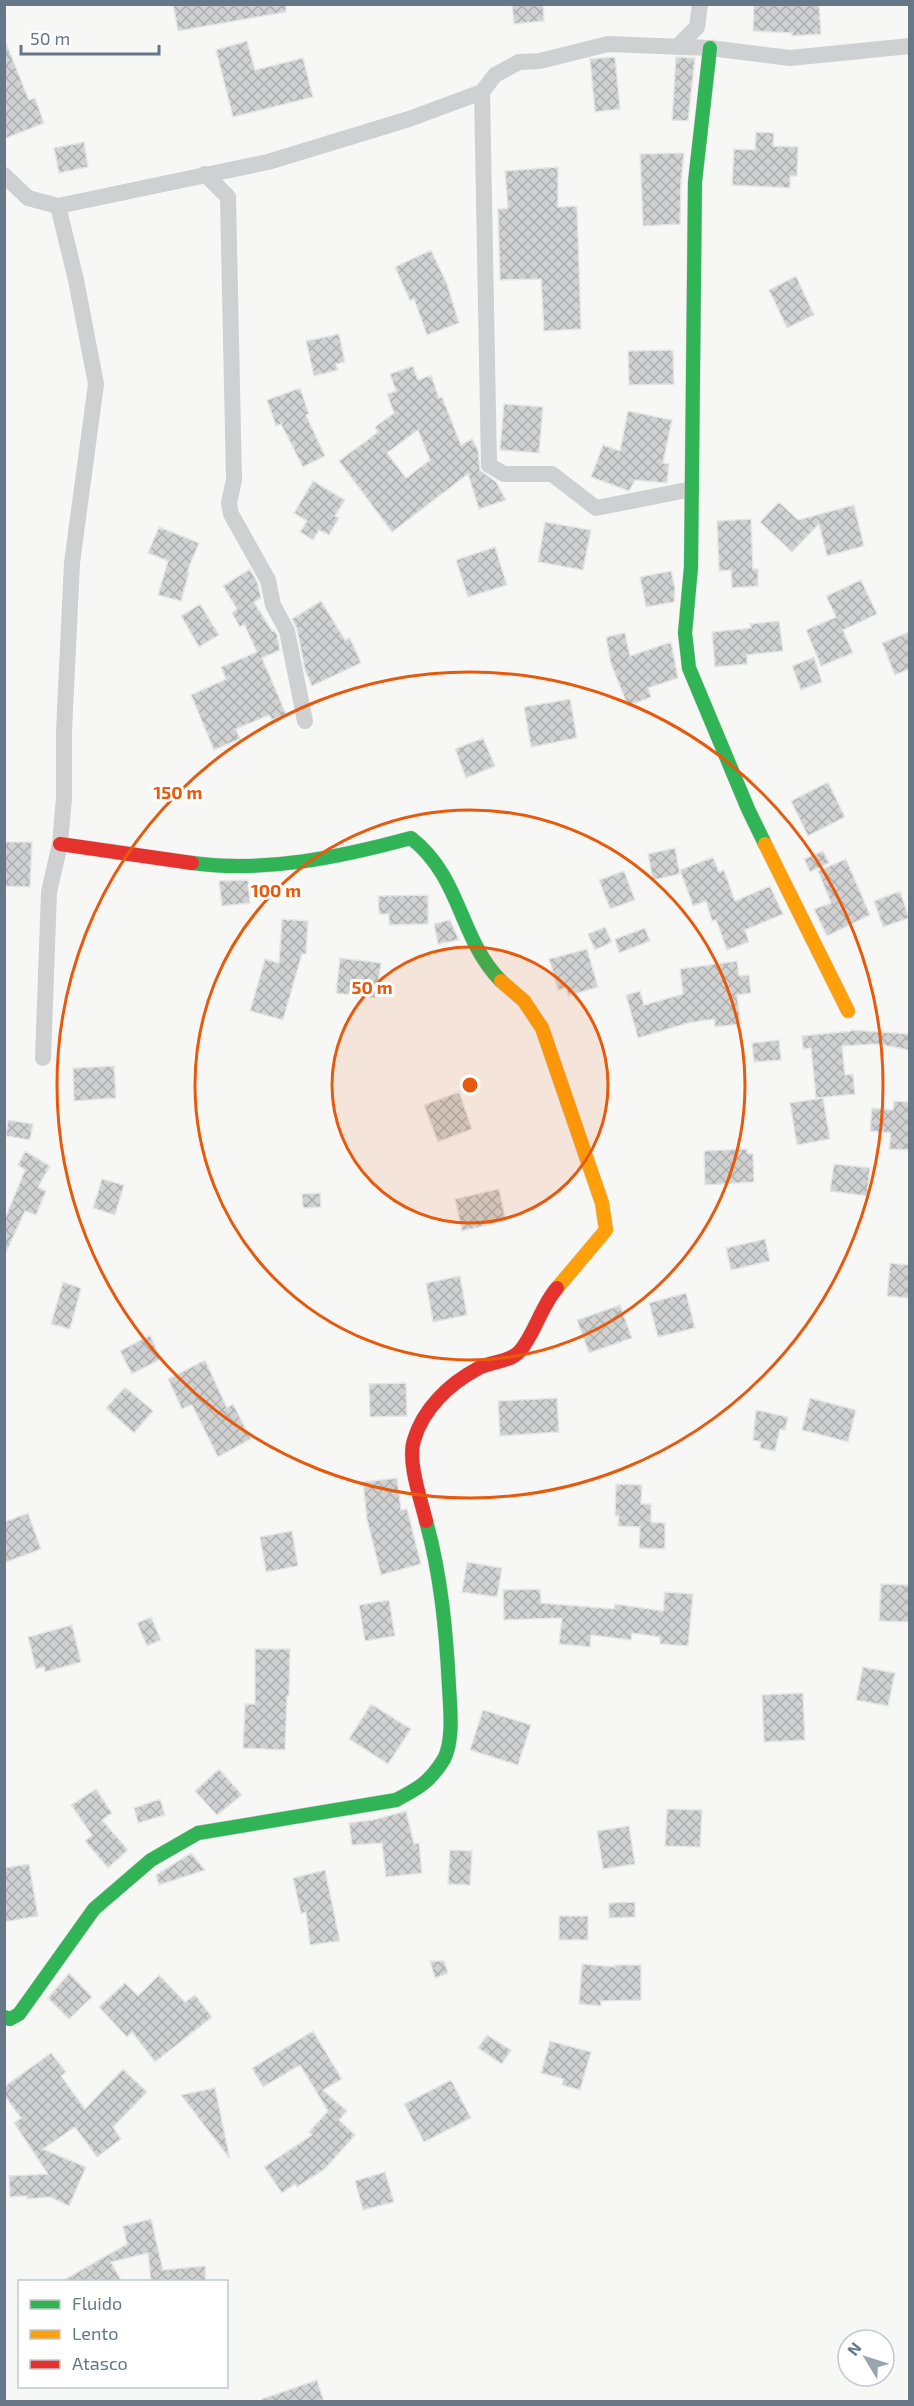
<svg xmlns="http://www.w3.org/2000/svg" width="914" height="2406" font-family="'Exo 2',sans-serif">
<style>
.building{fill:url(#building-cross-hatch);stroke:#e6e6e6;stroke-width:1.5;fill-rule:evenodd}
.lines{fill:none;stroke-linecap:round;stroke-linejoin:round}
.fast-casing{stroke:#d2d4d5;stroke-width:15}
.slow-casing{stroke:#d2d4d5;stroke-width:15}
.jam-casing{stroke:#d2d4d5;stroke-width:15}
.street{stroke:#ced0d1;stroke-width:16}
.fast{stroke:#30b455;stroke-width:14}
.slow{stroke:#ff9f0a;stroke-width:14}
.jam{stroke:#e5322d;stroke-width:14}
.ring{fill:none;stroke:#e8590c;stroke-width:3}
.centre{fill:#e8590c;stroke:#fff;stroke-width:3}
.ring-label{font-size:18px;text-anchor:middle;font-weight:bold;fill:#e8590c;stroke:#fff;stroke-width:6;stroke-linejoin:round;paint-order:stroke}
</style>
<defs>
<pattern id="building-cross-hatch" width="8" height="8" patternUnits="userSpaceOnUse" patternTransform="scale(1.5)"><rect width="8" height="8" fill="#d0d2d2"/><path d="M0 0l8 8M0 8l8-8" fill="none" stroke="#adafb0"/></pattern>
</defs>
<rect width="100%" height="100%" fill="#f7f7f6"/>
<path class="building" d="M 173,4 L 286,4 L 286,12 L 178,31 Z
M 512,4 L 543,4 L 544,21 L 514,24 Z
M 754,4 L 819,4 L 821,34 L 792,36 L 792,33 L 753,31 Z
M 4,38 L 29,100 L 35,98 L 44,123 L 4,139 Z
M 247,41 L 255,70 L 303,58 L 313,97 L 233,117 L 216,50 Z
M 615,57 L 620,109 L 595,112 L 590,59 Z
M 676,57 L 695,58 L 688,121 L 672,120 Z
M 756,132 L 774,133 L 773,146 L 798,147 L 797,176 L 790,176 L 790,188 L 732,185 L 734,149 L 755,150 Z
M 84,142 L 88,167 L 59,173 L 54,148 Z
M 684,153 L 681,182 L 680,224 L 643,226 L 640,154 Z
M 558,167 L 558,207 L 577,206 L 581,329 L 544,331 L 541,279 L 500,280 L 498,209 L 508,208 L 505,171 Z
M 431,250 L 447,284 L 459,323 L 427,335 L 414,299 L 410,301 L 395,267 Z
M 796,276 L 814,315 L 787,328 L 769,290 Z
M 339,334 L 345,362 L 336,364 L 338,370 L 314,376 L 306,341 Z
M 673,350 L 674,384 L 629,385 L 628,351 Z
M 413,366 L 418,380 L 431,375 L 439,398 L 442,397 L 461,445 L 472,439 L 478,450 L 480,470 L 496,482 L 506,500 L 479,509 L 468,474 L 392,532 L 339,461 L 378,432 L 375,427 L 394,413 L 387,394 L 396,391 L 390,374 ZM 418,430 L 430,460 L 406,478 L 387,453 Z
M 300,388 L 309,414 L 306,415 L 325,456 L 303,467 L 281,424 L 276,426 L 267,400 Z
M 504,404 L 543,407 L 539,453 L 500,450 Z
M 628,411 L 672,420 L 663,463 L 669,464 L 667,483 L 635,480 L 629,491 L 591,477 L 603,445 L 620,451 Z
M 313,481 L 345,500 L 335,516 L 339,518 L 329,535 L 319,530 L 313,540 L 300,532 L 307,521 L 294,513 Z
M 779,502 L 798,520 L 854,505 L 864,546 L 827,556 L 819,524 L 792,552 L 760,522 Z
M 751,519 L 753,569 L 758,569 L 758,586 L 732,588 L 731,570 L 719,571 L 717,521 Z
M 545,522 L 591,530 L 583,570 L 538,562 Z
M 159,527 L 199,543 L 187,572 L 189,573 L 181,601 L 158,595 L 168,561 L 148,553 Z
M 495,547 L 507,585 L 468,597 L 456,560 Z
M 250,569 L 258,584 L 261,598 L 254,602 L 272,631 L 274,630 L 277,635 L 280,650 L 262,658 L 286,714 L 272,720 L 269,715 L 236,729 L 240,739 L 214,750 L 191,695 L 226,679 L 221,667 L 257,652 L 244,624 L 240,627 L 232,613 L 237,609 L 223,586 Z
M 671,571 L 675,588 L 674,602 L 646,607 L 640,577 Z
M 861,580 L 877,614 L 843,630 L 853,653 L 821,666 L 806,630 L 836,617 L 826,596 Z
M 321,601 L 345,640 L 350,638 L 361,663 L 312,686 L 305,670 L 297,629 L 292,619 Z
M 200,604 L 219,635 L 199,647 L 181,616 Z
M 779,621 L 783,651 L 747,655 L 747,664 L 715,667 L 712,632 L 751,628 L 750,624 Z
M 909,632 L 909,669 L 895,675 L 882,643 Z
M 625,633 L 630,656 L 671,642 L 678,678 L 648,688 L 651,697 L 628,706 L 611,664 L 606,637 Z
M 814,657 L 822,682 L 801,690 L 792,666 Z
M 570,699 L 577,738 L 531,747 L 524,707 Z
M 483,738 L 495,766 L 466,778 L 455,749 Z
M 828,782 L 845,817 L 808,836 L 791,801 Z
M 4,842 L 32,842 L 30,887 L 4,886 Z
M 675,848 L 680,874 L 653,880 L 648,854 Z
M 823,851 L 829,863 L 810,872 L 804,859 Z
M 713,857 L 719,872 L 724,870 L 735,901 L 770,886 L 783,914 L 745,930 L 749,942 L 727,950 L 716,920 L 712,921 L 706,901 L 693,906 L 680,870 Z
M 846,859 L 870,915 L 827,936 L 814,909 L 831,903 L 818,871 Z
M 624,871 L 635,900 L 610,909 L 599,880 Z
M 248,880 L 250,903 L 222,906 L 219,881 Z
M 900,891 L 909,918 L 883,927 L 874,901 Z
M 428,895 L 428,924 L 389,925 L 389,914 L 379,914 L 378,896 Z
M 282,919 L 308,921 L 306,954 L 302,954 L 283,1020 L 250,1011 L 265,959 L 279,963 Z
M 450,920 L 459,940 L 438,944 L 434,924 Z
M 605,927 L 612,942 L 595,950 L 588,934 Z
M 645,928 L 650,941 L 619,953 L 615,939 Z
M 587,949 L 598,987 L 568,996 L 566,988 L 558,990 L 549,959 Z
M 340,958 L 381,963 L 376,998 L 336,993 Z
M 737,961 L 739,976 L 749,975 L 751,993 L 737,995 L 741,1024 L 715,1027 L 714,1019 L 688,1023 L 638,1038 L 626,995 L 640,991 L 644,1005 L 683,994 L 680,969 Z
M 851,1030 L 909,1034 L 909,1050 L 878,1044 L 842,1046 L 845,1075 L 853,1074 L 855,1094 L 816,1098 L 811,1048 L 803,1049 L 802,1036 L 851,1031 Z
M 779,1040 L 781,1060 L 754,1062 L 752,1043 Z
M 114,1066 L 116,1098 L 74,1101 L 73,1068 Z
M 459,1092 L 472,1129 L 438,1142 L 424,1105 Z
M 823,1098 L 830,1139 L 797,1145 L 790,1103 Z
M 894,1101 L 909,1102 L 909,1150 L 889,1149 L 891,1133 L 870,1131 L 872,1108 L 893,1110 Z
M 8,1120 L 33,1124 L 30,1140 L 6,1136 Z
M 747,1149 L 747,1153 L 753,1154 L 754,1182 L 705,1185 L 704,1151 Z
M 25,1151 L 50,1166 L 38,1187 L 46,1191 L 36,1215 L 25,1211 L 4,1257 L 4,1221 L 25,1170 L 18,1165 Z
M 834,1164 L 870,1168 L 867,1196 L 830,1191 Z
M 102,1179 L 124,1185 L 115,1215 L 93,1208 Z
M 499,1189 L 506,1221 L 462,1231 L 455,1199 Z
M 320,1193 L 321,1207 L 303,1208 L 302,1194 Z
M 765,1239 L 770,1261 L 731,1270 L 726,1248 Z
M 890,1263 L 909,1265 L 909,1298 L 887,1296 Z
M 460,1276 L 467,1315 L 433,1322 L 426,1283 Z
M 63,1282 L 81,1288 L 70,1329 L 51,1324 Z
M 686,1293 L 695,1328 L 658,1337 L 649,1303 Z
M 620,1305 L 632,1338 L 589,1353 L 577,1320 Z
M 150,1335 L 161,1359 L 132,1374 L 120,1351 Z
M 205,1360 L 227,1408 L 233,1404 L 251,1439 L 218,1457 L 192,1405 L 182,1409 L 168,1379 Z
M 406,1383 L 407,1416 L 370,1417 L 369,1384 Z
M 125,1387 L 153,1411 L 134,1433 L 106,1408 Z
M 557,1398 L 559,1432 L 500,1436 L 498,1401 Z
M 810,1398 L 856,1410 L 848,1442 L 802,1430 Z
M 756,1410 L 788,1417 L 785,1430 L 780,1429 L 775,1451 L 760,1448 L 761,1442 L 753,1440 Z
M 397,1478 L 401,1510 L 407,1509 L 421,1564 L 381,1575 L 367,1520 L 363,1482 Z
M 616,1484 L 642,1485 L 641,1504 L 651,1504 L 651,1522 L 665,1523 L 665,1549 L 639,1548 L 640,1527 L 618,1526 L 619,1516 L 615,1516 Z
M 28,1513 L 41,1549 L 4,1563 L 4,1522 Z
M 292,1531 L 298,1566 L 266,1572 L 260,1537 Z
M 467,1562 L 502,1568 L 497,1597 L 462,1592 Z
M 881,1584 L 909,1585 L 909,1622 L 879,1621 Z
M 540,1589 L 541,1603 L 614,1609 L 615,1604 L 663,1611 L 665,1592 L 693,1594 L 688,1646 L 660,1644 L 660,1637 L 632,1633 L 631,1640 L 591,1635 L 590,1647 L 559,1644 L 562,1618 L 504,1620 L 503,1590 Z
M 389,1600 L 395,1636 L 365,1641 L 359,1605 Z
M 151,1617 L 161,1640 L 147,1646 L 137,1623 Z
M 72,1625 L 81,1662 L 45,1672 L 44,1667 L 36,1669 L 28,1637 Z
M 255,1649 L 290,1649 L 289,1696 L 287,1696 L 285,1750 L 243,1748 L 245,1704 L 255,1704 Z
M 863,1667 L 895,1673 L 888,1706 L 856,1700 Z
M 803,1693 L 805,1740 L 764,1742 L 762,1695 Z
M 371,1704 L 411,1729 L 388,1764 L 349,1739 Z
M 483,1710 L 531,1725 L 518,1765 L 470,1750 Z
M 219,1769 L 242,1795 L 217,1815 L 195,1791 Z
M 96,1789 L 112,1813 L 102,1820 L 128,1850 L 108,1868 L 85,1841 L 92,1835 L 71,1805 Z
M 160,1799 L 165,1815 L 138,1823 L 134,1808 Z
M 667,1809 L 702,1810 L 700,1847 L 665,1846 Z
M 406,1811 L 414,1844 L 419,1843 L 422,1873 L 386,1877 L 382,1843 L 352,1845 L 349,1823 L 373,1820 Z
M 629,1826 L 635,1864 L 603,1869 L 597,1831 Z
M 450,1850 L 472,1851 L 470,1885 L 448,1884 Z
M 191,1853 L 205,1870 L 159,1885 L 156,1875 Z
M 29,1864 L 38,1916 L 4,1922 L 4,1868 Z
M 325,1870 L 340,1941 L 310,1945 L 306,1912 L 301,1914 L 293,1878 Z
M 635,1902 L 635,1917 L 609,1918 L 609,1903 Z
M 559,1916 L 588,1916 L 588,1940 L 559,1940 Z
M 430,1961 L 444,1961 L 448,1973 L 435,1978 Z
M 582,1964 L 615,1967 L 615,1965 L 641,1965 L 641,2000 L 601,2001 L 601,2006 L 579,2004 Z
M 69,1973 L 92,1997 L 69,2019 L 48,1998 Z
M 159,1975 L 185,2002 L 195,1995 L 212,2017 L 155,2062 L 132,2032 L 127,2037 L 99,2007 L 125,1983 L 138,1996 Z
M 313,2031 L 342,2079 L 323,2090 L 347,2111 L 339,2120 L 355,2135 L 325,2169 L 297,2187 L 295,2184 L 282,2193 L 264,2167 L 312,2135 L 309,2132 L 328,2111 L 300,2065 L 263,2087 L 252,2068 Z
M 487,2035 L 511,2050 L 502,2064 L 478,2048 Z
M 550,2041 L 591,2052 L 580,2090 L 562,2085 L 563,2079 L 541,2073 Z
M 51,2053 L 66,2072 L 61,2076 L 85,2109 L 123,2069 L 147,2092 L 113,2127 L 121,2139 L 97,2157 L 75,2127 L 43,2149 L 86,2167 L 69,2206 L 50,2197 L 27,2199 L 27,2196 L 10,2197 L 9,2176 L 48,2174 L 14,2123 L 21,2118 L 4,2095 L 4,2087 Z
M 451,2080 L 471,2118 L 424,2142 L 404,2104 Z
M 215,2088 L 230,2159 L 181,2095 Z
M 385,2172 L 394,2202 L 363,2210 L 355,2181 Z
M 151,2219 L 163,2270 L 205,2266 L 206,2282 L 151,2282 L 148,2253 L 111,2262 L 122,2282 L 60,2282 L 127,2244 L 123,2226 Z
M 317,2380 L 324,2402 L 262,2402 L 262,2399 Z"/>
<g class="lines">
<defs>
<path id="fast" d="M 710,48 L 695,182 L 691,567 L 685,633 L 689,668 L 748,809 L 765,844
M 192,863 C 265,873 341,857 411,838 C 462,878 459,939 501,981
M 4,2017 L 10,2019 L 19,2014 L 94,1909 L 151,1860 L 198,1833 L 396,1800 C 419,1788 430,1782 444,1759 C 454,1740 450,1707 449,1686 C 446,1630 441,1575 426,1521"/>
<path id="slow" d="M 765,844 L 848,1011
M 501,981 L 524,1001 L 542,1028 L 602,1203 L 606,1230 L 557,1288"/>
<path id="jam" d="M 60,844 L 192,863
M 426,1521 C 421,1500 407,1461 414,1440 C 423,1409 449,1384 477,1369 C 490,1361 508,1363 519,1352 C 534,1336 541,1306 557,1288"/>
</defs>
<use href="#fast" class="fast-casing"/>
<use href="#slow" class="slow-casing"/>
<use href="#jam" class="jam-casing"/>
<path class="street" d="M 677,47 L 697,27 L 700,4
M 482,92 L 489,465 L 504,474 L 552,474 L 596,508 L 692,489
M 205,174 L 228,197 L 234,480 L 229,503 L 231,514 L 268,580 L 273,605 L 287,631 L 305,721
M 4,175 L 28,198 L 58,206 L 268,162 L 409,119 L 482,92 L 495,75 L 519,62 L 540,61 L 608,44 L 710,48 L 790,58 L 910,46
M 43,1058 L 49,892 L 60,844 L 64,798 L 64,731 L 72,563 L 96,384 L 76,280 L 58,206"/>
<use href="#fast" class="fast"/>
<use href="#slow" class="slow"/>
<use href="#jam" class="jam"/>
</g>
<circle cx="470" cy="1085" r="138" fill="#e8590c" fill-opacity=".12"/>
<g class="ring">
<circle cx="470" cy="1085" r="138"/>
<circle cx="470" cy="1085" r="275"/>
<circle cx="470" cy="1085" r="413"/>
</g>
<circle cx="470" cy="1085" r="9" class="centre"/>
<g class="ring-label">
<text x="178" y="799">150 m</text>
<text x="276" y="897">100 m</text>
<text x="372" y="994">50 m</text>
</g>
<rect width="914" height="2406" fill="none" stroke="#667787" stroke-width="12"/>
<rect x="18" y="2280" width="210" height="108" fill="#ffffff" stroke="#c2c9cf" stroke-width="1.5"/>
<rect x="30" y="2300" width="30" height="9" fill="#30b455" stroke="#c2c9cf" stroke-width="1.5"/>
<text x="72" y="2310" font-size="18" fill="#667787">Fluido</text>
<rect x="30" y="2330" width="30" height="9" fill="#ff9f0a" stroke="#c2c9cf" stroke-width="1.5"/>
<text x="72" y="2340" font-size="18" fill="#667787">Lento</text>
<rect x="30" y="2360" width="30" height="9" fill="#e5322d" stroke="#c2c9cf" stroke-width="1.5"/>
<text x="72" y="2370" font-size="18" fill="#667787">Atasco</text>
<g transform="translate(866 2358) rotate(308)"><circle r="28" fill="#ffffff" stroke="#c2c9cf" stroke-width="1.5"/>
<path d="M0-4.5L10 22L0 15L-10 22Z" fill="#99a4ae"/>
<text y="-9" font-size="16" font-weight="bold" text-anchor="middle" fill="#667787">N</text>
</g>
<path d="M21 45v9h138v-9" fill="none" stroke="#667787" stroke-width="3"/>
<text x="30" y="45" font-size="18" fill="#667787" stroke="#ffffff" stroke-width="4.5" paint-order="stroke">50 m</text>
</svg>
